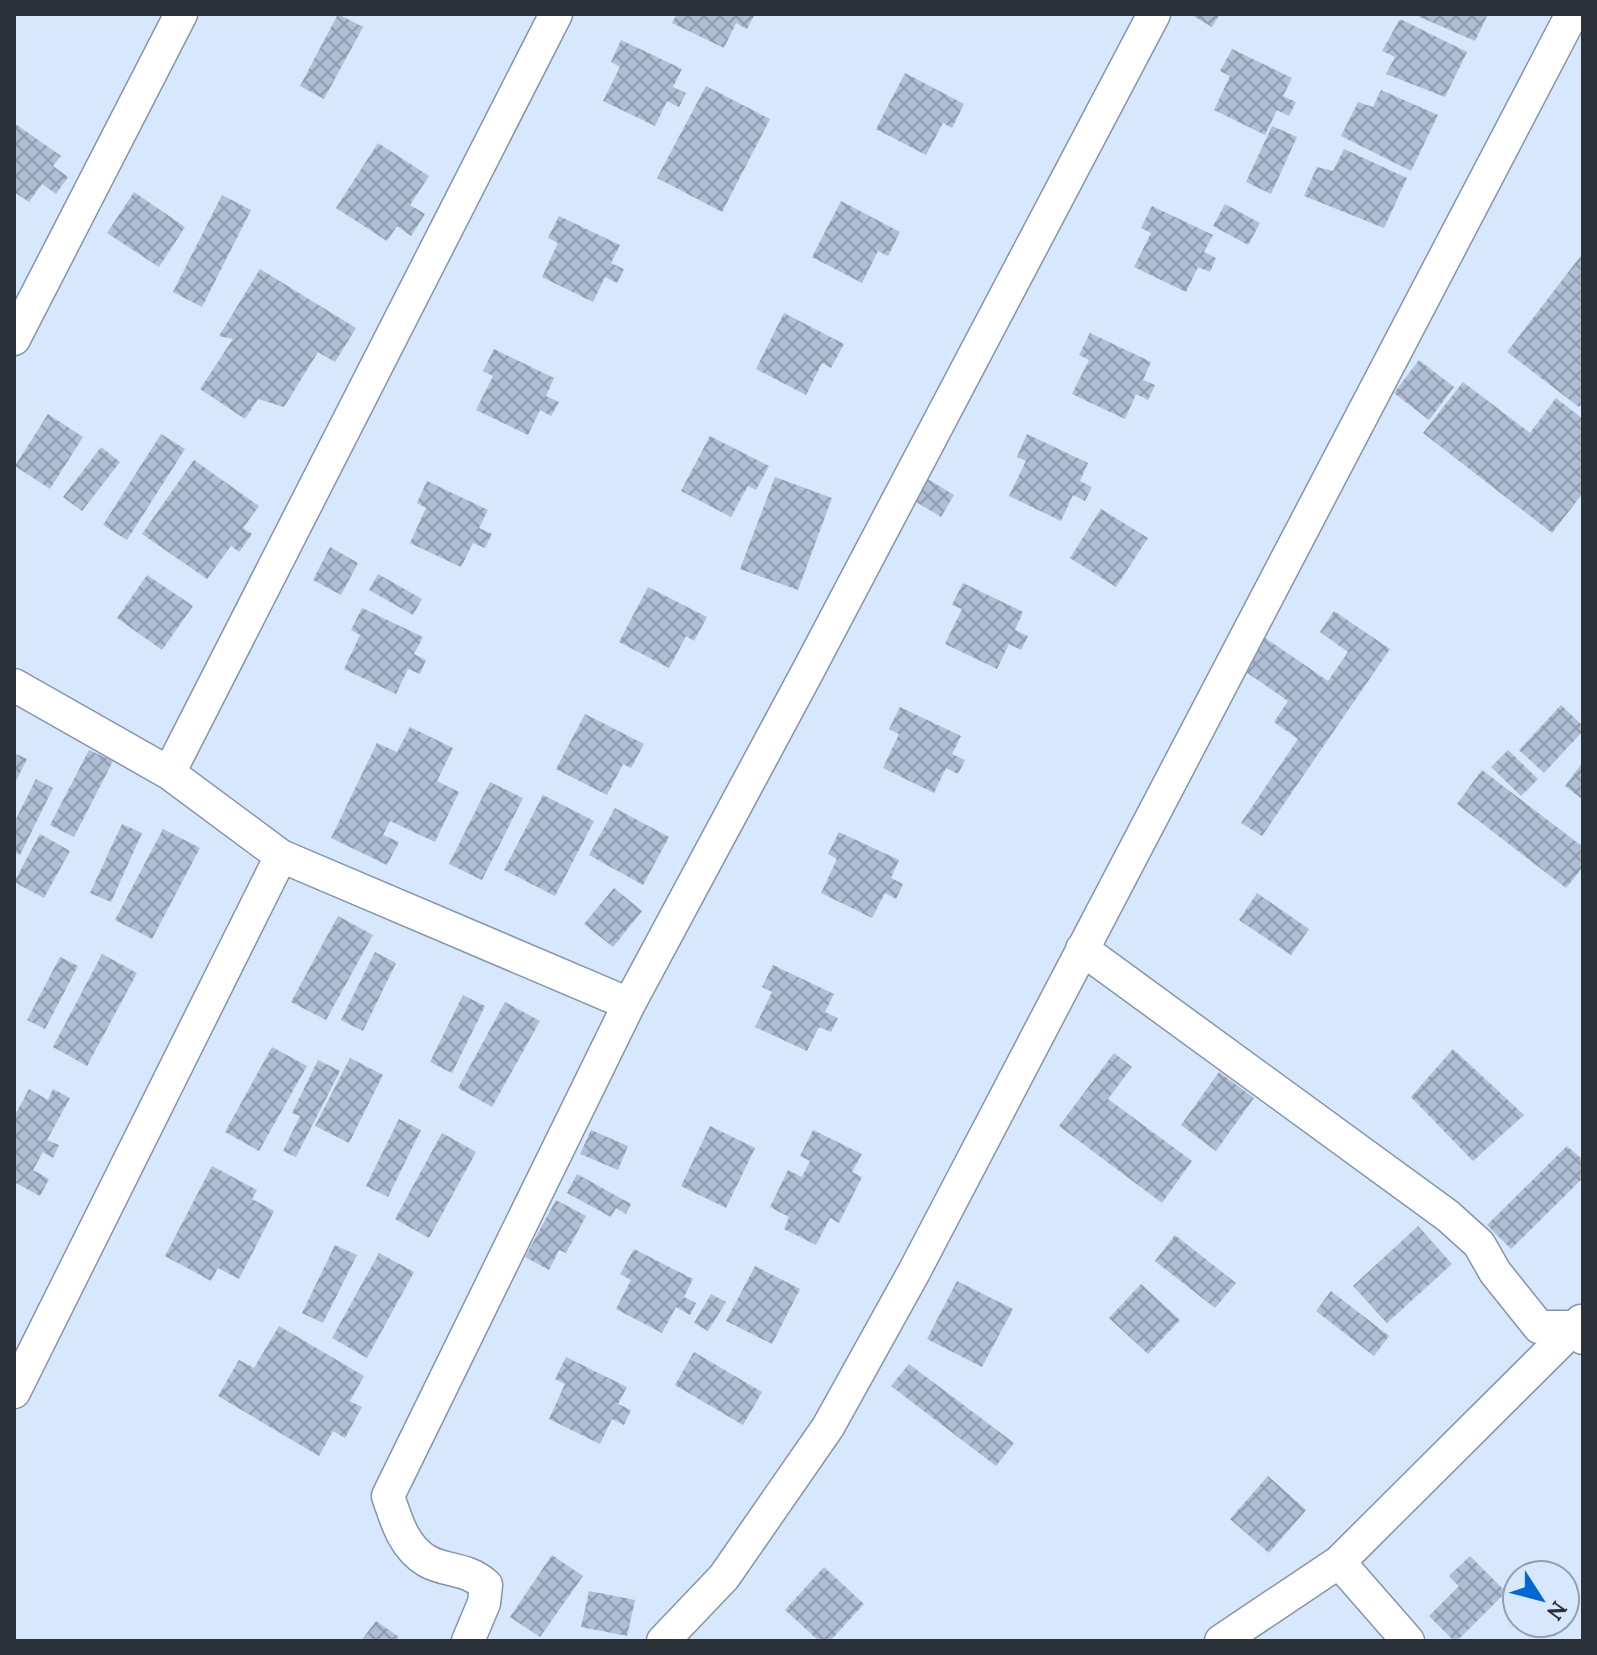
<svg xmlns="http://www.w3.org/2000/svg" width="1597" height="1655" font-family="Lora,serif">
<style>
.building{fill:url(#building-cross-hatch)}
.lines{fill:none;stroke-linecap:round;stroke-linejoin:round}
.street-casing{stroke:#8595a9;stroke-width:35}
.street{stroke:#fff;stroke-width:32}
</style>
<defs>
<pattern id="building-cross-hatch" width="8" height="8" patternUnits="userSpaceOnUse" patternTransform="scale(2)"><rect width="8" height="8" fill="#aebed4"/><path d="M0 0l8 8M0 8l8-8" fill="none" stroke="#8e9bad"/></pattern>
</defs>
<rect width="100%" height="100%" fill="#d7e8fe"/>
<path class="building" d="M 338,14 L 363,27 L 324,99 L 300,86 Z
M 677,14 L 755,14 L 747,29 L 736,23 L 724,48 L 672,23 Z
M 1190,14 L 1220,14 L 1212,27 Z
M 1413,14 L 1488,14 L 1475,41 Z
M 1400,19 L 1467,52 L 1445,97 L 1386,74 L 1395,57 L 1382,51 Z
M 621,40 L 682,69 L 673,87 L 686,93 L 679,107 L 667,101 L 655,126 L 603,101 L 620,67 L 611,62 Z
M 1232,49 L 1292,78 L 1283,96 L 1296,102 L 1289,116 L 1277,110 L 1265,135 L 1214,110 L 1230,76 L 1220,71 Z
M 905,73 L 964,104 L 952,128 L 943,123 L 926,155 L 876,129 Z
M 706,86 L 770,119 L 722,212 L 657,178 Z
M 1381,90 L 1438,115 L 1411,171 L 1341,136 L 1358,102 L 1373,107 Z
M 14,123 L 61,156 L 53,166 L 68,177 L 56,194 L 42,184 L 29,202 L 14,192 Z
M 1272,126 L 1297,137 L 1271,194 L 1246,182 Z
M 378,143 L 429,176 L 410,205 L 425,214 L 411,236 L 397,226 L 387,241 L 336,208 Z
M 1344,149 L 1407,178 L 1384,228 L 1304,196 L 1317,167 L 1333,171 Z
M 134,192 L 185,227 L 159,267 L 107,233 Z
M 222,195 L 251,210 L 202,307 L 173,292 Z
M 841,201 L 900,232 L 888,256 L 878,251 L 862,283 L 812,257 Z
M 1225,204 L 1260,223 L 1248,245 L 1213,226 Z
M 1152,206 L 1213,235 L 1204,252 L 1216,258 L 1210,272 L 1198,267 L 1186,292 L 1134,267 L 1151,233 L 1141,228 Z
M 559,216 L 620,245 L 611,263 L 624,269 L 617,283 L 605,277 L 593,302 L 542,277 L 558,243 L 548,238 Z
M 1583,253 L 1583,402 L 1579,407 L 1507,352 Z
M 260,269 L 356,328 L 335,362 L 318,352 L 284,407 L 258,399 L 245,419 L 200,389 L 233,339 L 219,336 Z
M 784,313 L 844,344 L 831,368 L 822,363 L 806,395 L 756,369 Z
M 1090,333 L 1151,362 L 1143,380 L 1155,385 L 1148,400 L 1136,394 L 1125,419 L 1072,394 L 1089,360 L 1079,355 Z
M 494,349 L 554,378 L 546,396 L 559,402 L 551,416 L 540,410 L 528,435 L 476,410 L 493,376 L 483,371 Z
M 1419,360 L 1454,387 L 1429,420 L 1394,393 Z
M 1463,382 L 1530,433 L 1556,398 L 1583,419 L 1583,493 L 1552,533 L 1423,433 Z
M 48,414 L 83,437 L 50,489 L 15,466 Z
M 161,434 L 185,449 L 127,540 L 103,525 Z
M 1027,434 L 1088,463 L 1080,481 L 1092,487 L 1085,501 L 1073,495 L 1061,521 L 1009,496 L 1026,461 L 1017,457 Z
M 710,436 L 769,466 L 756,490 L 748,486 L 731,517 L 681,491 Z
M 101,447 L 120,462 L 82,511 L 63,497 Z
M 194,460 L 259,506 L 243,528 L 252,534 L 239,552 L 231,546 L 207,579 L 142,534 Z
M 775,477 L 832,498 L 798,590 L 740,569 Z
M 926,478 L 954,495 L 941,517 L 913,500 Z
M 427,481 L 488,510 L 479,528 L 492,534 L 485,548 L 473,543 L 461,567 L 410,543 L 426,508 L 417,503 Z
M 1101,509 L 1148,538 L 1116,587 L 1070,558 Z
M 330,547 L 358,563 L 341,595 L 313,580 Z
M 378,574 L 422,599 L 413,615 L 369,590 Z
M 147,575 L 193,606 L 162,650 L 117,618 Z
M 963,583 L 1023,612 L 1015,630 L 1028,636 L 1021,650 L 1009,644 L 997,669 L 945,644 L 962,609 L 952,605 Z
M 648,587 L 707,617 L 694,641 L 686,636 L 669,668 L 619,642 Z
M 362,608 L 423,637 L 414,654 L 426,660 L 420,674 L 408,669 L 396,694 L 344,669 L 360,635 L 351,630 Z
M 1334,611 L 1390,649 L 1262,836 L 1241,823 L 1298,739 L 1274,722 L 1288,701 L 1233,663 L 1255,631 L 1328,681 L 1348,652 L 1320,632 Z
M 1561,705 L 1583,726 L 1583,731 L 1544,773 L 1519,750 Z
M 900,707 L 961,736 L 952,754 L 965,760 L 958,774 L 946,768 L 934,793 L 883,768 L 899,734 L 889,729 Z
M 585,714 L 644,744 L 631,768 L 623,764 L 607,795 L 556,769 Z
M 410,727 L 453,748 L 437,781 L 459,792 L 435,842 L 390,821 L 383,835 L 399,842 L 387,865 L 331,838 L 377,743 L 397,752 Z
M 89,750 L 113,761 L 74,837 L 50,825 Z
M 1508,750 L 1538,779 L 1521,796 L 1491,767 Z
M 14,753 L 27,759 L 14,785 Z
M 1583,762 L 1583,800 L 1565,786 Z
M 1482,770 L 1583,847 L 1583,867 L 1566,888 L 1457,804 Z
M 36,779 L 53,788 L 20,855 L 14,852 L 14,823 Z
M 490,782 L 523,798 L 482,880 L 449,864 Z
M 543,795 L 594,821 L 555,896 L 504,870 Z
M 615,808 L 669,837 L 643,885 L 589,855 Z
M 122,824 L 142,833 L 111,902 L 90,893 Z
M 163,829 L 200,848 L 152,939 L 115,920 Z
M 839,832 L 899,860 L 891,878 L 903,884 L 896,899 L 885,893 L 872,918 L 821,893 L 837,859 L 828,854 Z
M 40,834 L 70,851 L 44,898 L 14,882 Z
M 614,888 L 642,911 L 613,947 L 584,924 Z
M 1257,893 L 1309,929 L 1291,955 L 1239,920 Z
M 338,916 L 373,935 L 326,1020 L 291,1002 Z
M 375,952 L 396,963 L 363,1031 L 341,1020 Z
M 102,954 L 137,973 L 87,1066 L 53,1047 Z
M 60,957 L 78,966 L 45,1029 L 27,1020 Z
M 773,965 L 834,994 L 825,1012 L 838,1018 L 831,1032 L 819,1027 L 807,1051 L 755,1027 L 772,992 L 762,987 Z
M 463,995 L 485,1006 L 452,1073 L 430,1062 Z
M 505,1002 L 540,1021 L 492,1107 L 458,1088 Z
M 272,1047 L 307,1066 L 259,1151 L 225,1132 Z
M 1453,1049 L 1524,1115 L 1473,1161 L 1411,1097 Z
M 1114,1053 L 1132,1067 L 1108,1099 L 1192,1161 L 1162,1203 L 1059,1126 Z
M 350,1058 L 383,1075 L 349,1143 L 315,1126 Z
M 318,1060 L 340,1071 L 296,1157 L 283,1151 L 300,1116 L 292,1113 Z
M 1219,1072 L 1254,1098 L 1216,1151 L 1181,1125 Z
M 29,1089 L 48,1100 L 53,1089 L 70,1098 L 47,1140 L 59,1145 L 53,1158 L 43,1152 L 33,1170 L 49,1179 L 40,1196 L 14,1182 L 14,1117 Z
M 399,1119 L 421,1130 L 388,1197 L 366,1186 Z
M 710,1126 L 755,1148 L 726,1208 L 681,1186 Z
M 591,1130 L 628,1146 L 618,1170 L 580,1154 Z
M 813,1130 L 862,1154 L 852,1172 L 862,1177 L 839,1223 L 830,1218 L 816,1245 L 784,1229 L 789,1217 L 770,1207 L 788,1170 L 802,1177 L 810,1161 L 800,1156 Z
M 442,1133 L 476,1152 L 429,1238 L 395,1219 Z
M 1567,1146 L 1583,1160 L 1583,1178 L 1511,1249 L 1487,1225 Z
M 212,1166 L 257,1190 L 252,1199 L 274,1211 L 239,1279 L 218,1268 L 211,1281 L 165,1256 Z
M 577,1174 L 631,1204 L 626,1214 L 616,1208 L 611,1217 L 567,1193 Z
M 556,1200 L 586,1216 L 566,1253 L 559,1250 L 549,1270 L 525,1257 Z
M 1418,1226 L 1452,1264 L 1387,1323 L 1353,1286 Z
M 1175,1235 L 1236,1283 L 1215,1308 L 1155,1261 Z
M 335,1245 L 357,1255 L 323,1323 L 302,1313 Z
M 634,1249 L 693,1279 L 684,1297 L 696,1303 L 690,1315 L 676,1307 L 662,1333 L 616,1309 L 631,1280 L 620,1274 Z
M 379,1253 L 414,1272 L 367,1358 L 332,1338 Z
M 755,1266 L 800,1289 L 772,1344 L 726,1321 Z
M 957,1281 L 1013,1309 L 982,1367 L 927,1339 Z
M 1141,1284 L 1180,1320 L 1148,1354 L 1109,1318 Z
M 1331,1291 L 1389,1336 L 1374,1356 L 1316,1311 Z
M 711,1294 L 726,1302 L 708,1331 L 694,1323 Z
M 279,1326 L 364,1376 L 350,1401 L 362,1407 L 345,1438 L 333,1431 L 319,1456 L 218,1396 L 239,1360 L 254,1368 Z
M 694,1352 L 762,1392 L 743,1425 L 675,1385 Z
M 566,1357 L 627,1387 L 618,1404 L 631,1410 L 624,1425 L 612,1419 L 600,1444 L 549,1419 L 565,1384 L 555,1379 Z
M 909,1364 L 1014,1443 L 996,1466 L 891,1386 Z
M 1268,1476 L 1306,1510 L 1269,1553 L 1230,1519 Z
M 552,1555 L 583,1576 L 540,1637 L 510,1617 Z
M 1470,1556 L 1506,1592 L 1457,1641 L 1454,1641 L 1429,1616 L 1459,1586 L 1449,1576 Z
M 824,1567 L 864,1604 L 830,1641 L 819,1641 L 785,1610 Z
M 589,1591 L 635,1600 L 627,1636 L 581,1627 Z
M 376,1621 L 399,1637 L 396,1641 L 361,1641 Z"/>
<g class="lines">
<defs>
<path id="street" d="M 14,339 L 181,14
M 14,685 L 169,773 L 556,14
M 169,773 L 281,856 L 629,1004
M 1082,949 L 1448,1216 L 1479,1244 L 1495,1272 L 1539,1327 L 1573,1327 L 1583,1338
M 14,1392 L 281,856
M 1339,1562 L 1408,1641
M 468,1641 L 484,1603 L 486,1585 C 466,1567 446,1572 427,1561 C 403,1547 396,1519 388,1496 L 629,1004 L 809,669 L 1154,14
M 663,1641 L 724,1577 L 828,1427 L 914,1272 L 1572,14
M 1221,1641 L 1339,1562 L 1581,1321"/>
</defs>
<use href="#street" class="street-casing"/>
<use href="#street" class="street"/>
</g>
<rect width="1597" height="1655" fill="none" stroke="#2b3139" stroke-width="32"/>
<g transform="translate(1541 1599) rotate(126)"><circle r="38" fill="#d7e8fe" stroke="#929faf" stroke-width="2"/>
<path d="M0-6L14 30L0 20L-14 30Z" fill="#0068d0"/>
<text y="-12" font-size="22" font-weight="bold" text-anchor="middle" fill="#2b3139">N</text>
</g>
</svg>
